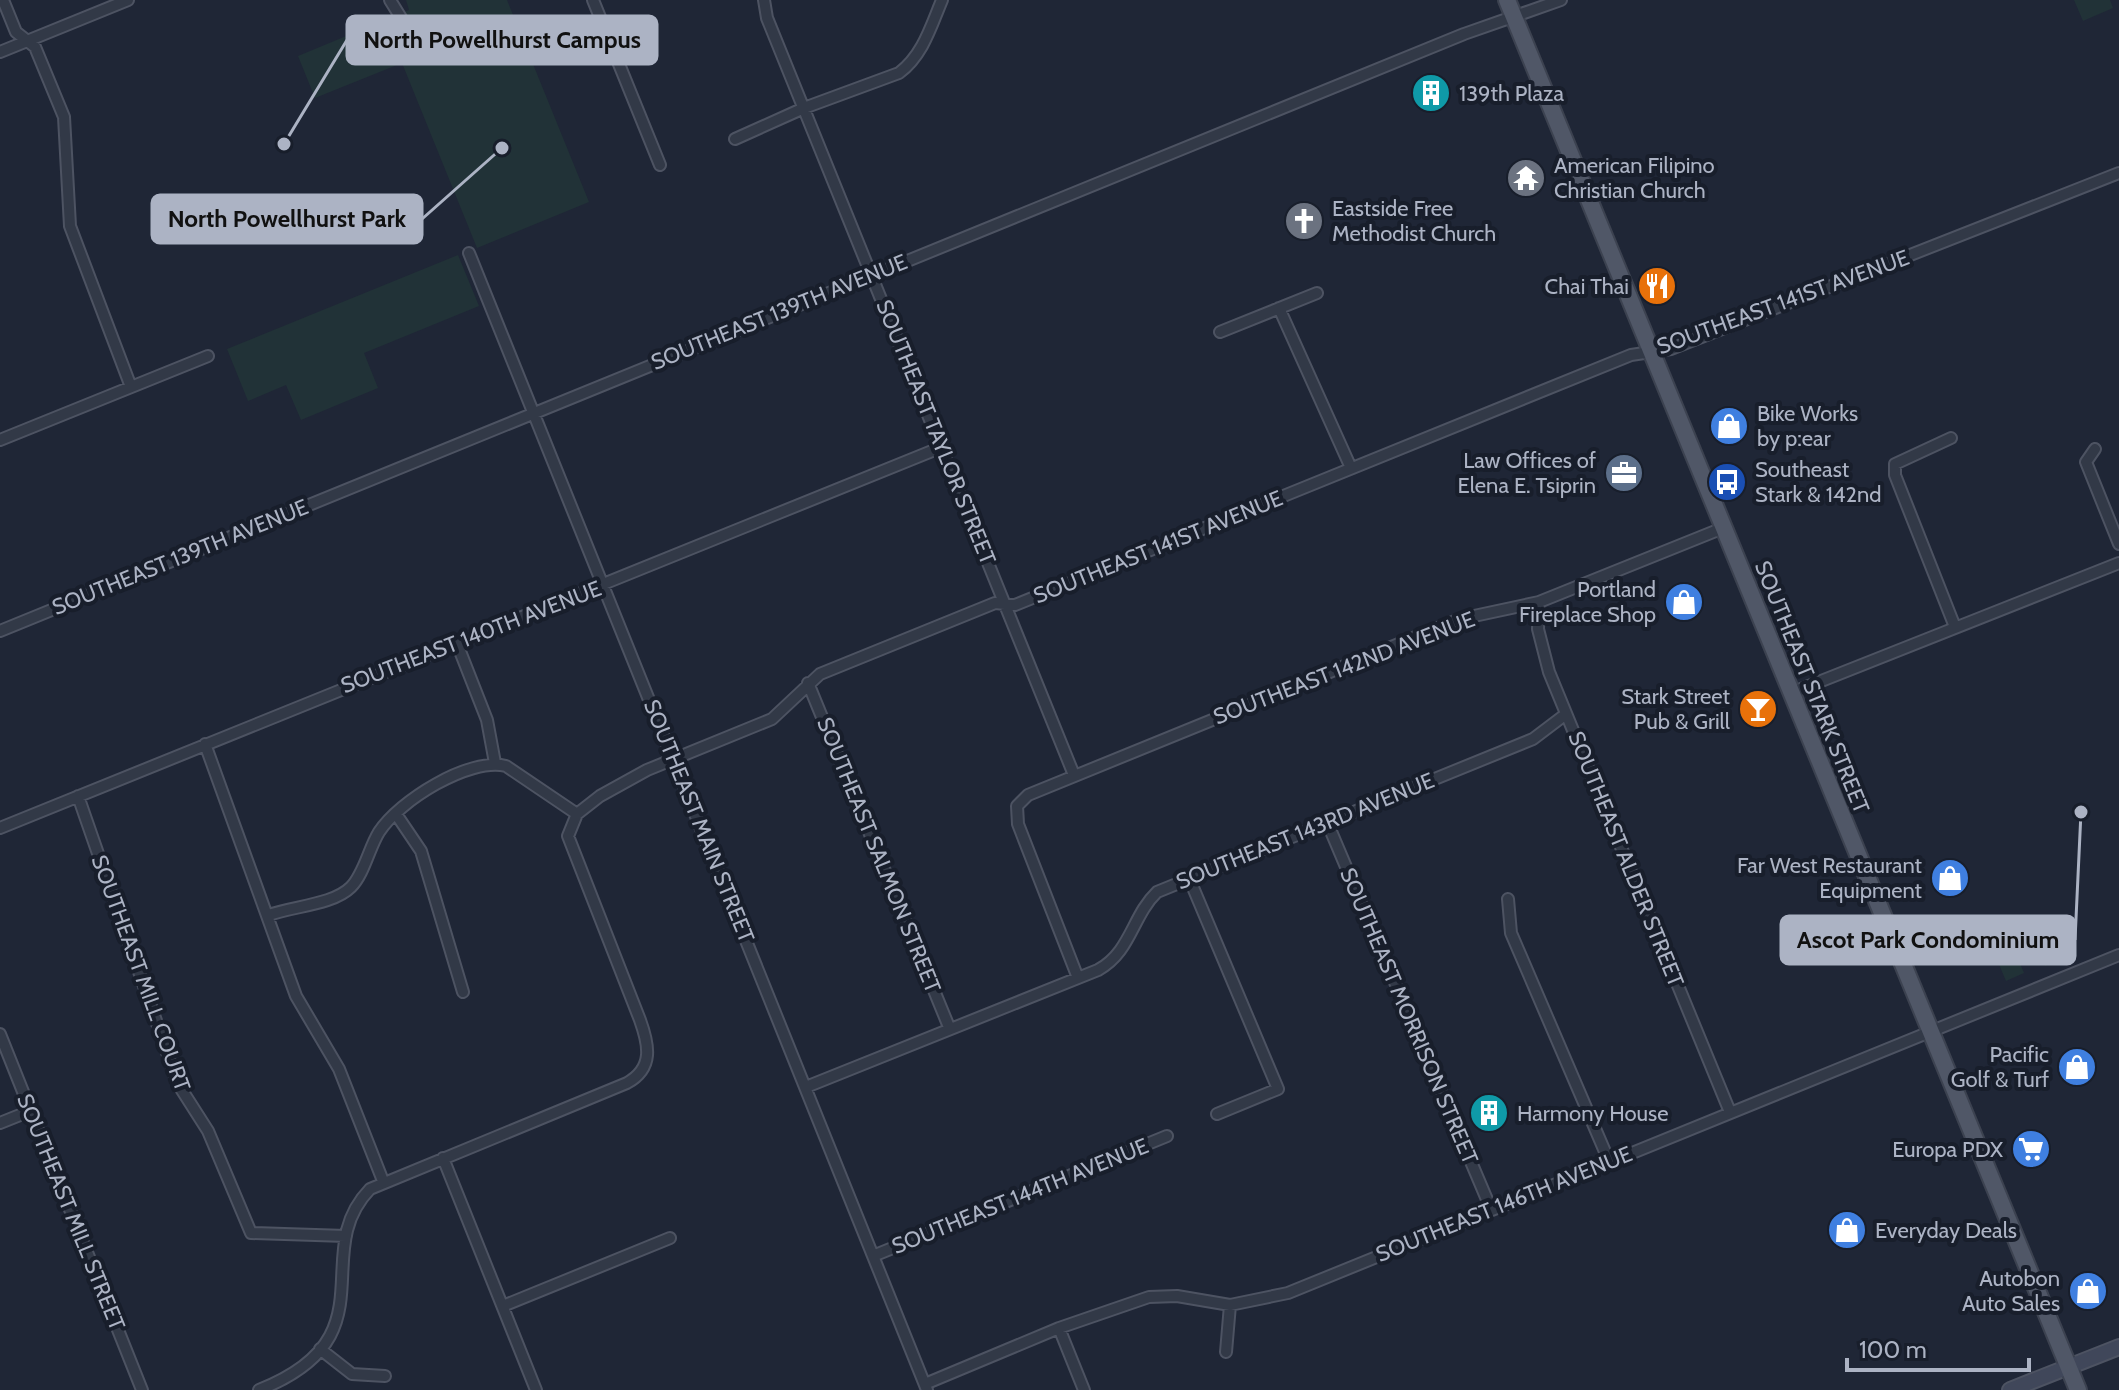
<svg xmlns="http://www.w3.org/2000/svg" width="2119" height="1390" font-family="Cabin,sans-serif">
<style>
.green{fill:#213237}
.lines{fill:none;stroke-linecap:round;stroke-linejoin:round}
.street-casing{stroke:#4d5362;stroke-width:14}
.secondary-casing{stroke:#4d5362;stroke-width:18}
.primary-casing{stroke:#3c4250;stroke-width:20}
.street{stroke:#323947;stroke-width:10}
.secondary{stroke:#40475a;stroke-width:14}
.primary{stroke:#505767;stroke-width:16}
.labels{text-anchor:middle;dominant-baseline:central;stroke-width:8;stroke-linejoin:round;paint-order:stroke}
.poi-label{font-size:22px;fill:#acb3c4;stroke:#181e2b;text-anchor:end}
.street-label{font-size:22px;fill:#acb3c4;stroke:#181e2b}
.leader{fill:none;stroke:#acb3c4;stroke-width:3}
.callout-dot{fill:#acb3c4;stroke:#181e2b;stroke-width:3}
.callout{fill:#acb3c4;stroke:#acb3c4;stroke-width:3}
.callout-label{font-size:24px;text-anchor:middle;font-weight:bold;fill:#111}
</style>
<rect width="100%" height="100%" fill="#1f2636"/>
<path class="green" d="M 406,0 L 507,0 L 589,202 L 477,248 L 402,63 L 315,98 L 298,56 L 409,10 Z
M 2074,0 L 2110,0 L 2113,8 L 2083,21 Z
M 458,255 L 479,306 L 364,353 L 378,388 L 301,420 L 286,385 L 248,401 L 227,349 Z
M 2058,939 L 2065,958 L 2045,966 L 2037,947 Z
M 2016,954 L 2024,973 L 2006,981 L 1998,962 Z"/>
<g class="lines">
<defs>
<path id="street" d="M 3,0 L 16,32 L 35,47 L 64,117 L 70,226 L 131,387
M 390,0 L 419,47
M 593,0 L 660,165
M 764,0 L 767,18 L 1074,775
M 0,52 L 128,0
M 735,139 L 804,108 L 899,73 C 923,55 931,26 942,0
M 469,253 L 927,1390
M 1279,308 L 1351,468
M 1220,332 L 1317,293
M 1951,438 L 1895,464 L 1895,475 L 1955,627
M 0,440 L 208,356
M 2095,449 L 2086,462 L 2119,544
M 1539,602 L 1538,629 L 1549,672 L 1730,1112
M 0,631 L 1464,34 L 1561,0
M 456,641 L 487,720 L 495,763
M 808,683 L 949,1027
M 1791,693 L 2119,563
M 205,744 L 296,996 L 339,1069 L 383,1181
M 78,796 L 178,1084 L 208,1131 L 251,1233 L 346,1236
M 396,814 L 421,851 L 463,992
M 1327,822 L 1491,1209
M 0,828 L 942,447
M 1189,878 L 1278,1089 L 1217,1114
M 1508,899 L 1511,933 L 1609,1161
M 269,915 C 293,906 333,905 351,887 C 364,874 369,848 379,832 C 399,801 469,757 506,766 L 577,814
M 1078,978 L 1018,824 L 1017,806 L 1028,795 L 1460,619 L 1539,602 L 1723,528
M 0,1034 L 142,1390
M 806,1087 L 1098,970 C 1131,952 1132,916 1157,892 L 1533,739 L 1566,714
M 0,1123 L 30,1111
M 443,1158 L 536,1390
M 873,1256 L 1167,1136
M 503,1306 L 670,1238
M 1059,1328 L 1084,1390
M 320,1349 L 352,1374 L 385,1376
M 1226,1352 L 1230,1305
M 925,1384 L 1059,1328 L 1149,1297 L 1177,1296 L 1230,1305 L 1288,1293 L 2119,955
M 259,1390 C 393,1337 307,1254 370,1189 L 627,1083 C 654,1068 649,1045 640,1020 L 568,836 L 577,814 L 600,796 L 647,770 L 772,719 L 820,674 L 995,603 L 1015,605 L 1631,355 L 1671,349 L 2119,173"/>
<path id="secondary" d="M 2010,1390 L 2119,1347"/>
<path id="primary" d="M 1507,0 L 2078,1390"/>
</defs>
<use href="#street" class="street-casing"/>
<use href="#secondary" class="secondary-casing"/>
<use href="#primary" class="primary-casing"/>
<use href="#street" class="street"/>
<use href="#secondary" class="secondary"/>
<use href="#primary" class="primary"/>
</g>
<defs>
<symbol id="building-disc" viewBox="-11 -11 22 22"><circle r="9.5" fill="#0f9aa8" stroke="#181e2b"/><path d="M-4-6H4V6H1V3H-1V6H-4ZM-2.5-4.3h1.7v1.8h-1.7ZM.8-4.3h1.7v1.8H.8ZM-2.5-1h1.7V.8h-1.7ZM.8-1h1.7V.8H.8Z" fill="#fff"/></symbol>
<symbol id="temple-disc" viewBox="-11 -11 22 22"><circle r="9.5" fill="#6b7280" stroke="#181e2b"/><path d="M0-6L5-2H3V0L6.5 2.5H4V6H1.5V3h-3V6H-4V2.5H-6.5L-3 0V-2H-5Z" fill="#fff"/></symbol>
<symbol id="church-disc" viewBox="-11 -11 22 22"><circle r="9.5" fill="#6b7280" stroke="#181e2b"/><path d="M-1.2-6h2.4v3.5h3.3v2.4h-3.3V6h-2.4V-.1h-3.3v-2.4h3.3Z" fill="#fff"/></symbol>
<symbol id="restaurant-disc" viewBox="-11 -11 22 22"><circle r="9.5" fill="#e8710a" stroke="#181e2b"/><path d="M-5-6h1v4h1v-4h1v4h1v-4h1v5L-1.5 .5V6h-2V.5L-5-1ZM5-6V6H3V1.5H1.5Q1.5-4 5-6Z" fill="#fff"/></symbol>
<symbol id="shop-disc" viewBox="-11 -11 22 22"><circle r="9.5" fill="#3f7fe0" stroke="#181e2b"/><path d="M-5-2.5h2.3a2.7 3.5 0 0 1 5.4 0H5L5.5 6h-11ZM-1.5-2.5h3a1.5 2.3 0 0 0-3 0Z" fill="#fff"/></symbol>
<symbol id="office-disc" viewBox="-11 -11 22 22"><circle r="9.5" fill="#5c6f8a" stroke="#181e2b"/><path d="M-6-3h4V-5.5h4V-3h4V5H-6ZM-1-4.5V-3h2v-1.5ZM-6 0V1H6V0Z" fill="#fff"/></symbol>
<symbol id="bus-disc" viewBox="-11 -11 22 22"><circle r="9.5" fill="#1a4fb4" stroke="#181e2b"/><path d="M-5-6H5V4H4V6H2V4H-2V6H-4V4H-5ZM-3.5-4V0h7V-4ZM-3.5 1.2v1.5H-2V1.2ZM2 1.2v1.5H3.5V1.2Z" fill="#fff"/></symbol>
<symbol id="bar-disc" viewBox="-11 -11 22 22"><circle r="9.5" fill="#e8710a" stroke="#181e2b"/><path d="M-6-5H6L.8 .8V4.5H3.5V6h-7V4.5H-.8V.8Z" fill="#fff"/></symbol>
<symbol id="supermarket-disc" viewBox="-11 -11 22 22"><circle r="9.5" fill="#3f7fe0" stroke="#181e2b"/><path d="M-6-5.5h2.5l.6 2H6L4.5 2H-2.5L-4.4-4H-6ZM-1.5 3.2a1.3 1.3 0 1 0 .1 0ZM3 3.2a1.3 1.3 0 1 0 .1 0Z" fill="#fff"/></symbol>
</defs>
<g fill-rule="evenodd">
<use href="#building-disc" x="1409" y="71" width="44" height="44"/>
<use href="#temple-disc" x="1504" y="156" width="44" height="44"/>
<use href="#church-disc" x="1282" y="199" width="44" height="44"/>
<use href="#restaurant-disc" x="1635" y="264" width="44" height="44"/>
<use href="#shop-disc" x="1707" y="404" width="44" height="44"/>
<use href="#office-disc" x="1602" y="451" width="44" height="44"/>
<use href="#bus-disc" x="1705" y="460" width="44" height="44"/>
<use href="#shop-disc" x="1662" y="580" width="44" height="44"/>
<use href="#bar-disc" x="1736" y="687" width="44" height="44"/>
<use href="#shop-disc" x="1928" y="856" width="44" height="44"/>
<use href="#shop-disc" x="2055" y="1045" width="44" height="44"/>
<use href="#building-disc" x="1467" y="1091" width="44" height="44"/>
<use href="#supermarket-disc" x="2009" y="1127" width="44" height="44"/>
<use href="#shop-disc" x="1825" y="1208" width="44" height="44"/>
<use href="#shop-disc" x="2066" y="1269" width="44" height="44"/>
</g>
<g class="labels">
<g class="poi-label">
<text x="1459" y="93" text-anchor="start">139th Plaza</text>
<text x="1554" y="165" text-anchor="start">American Filipino<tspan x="1554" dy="25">Christian Church</tspan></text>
<text x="1332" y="208" text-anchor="start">Eastside Free<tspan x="1332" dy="25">Methodist Church</tspan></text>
<text x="1629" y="286">Chai Thai</text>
<text x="1757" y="413" text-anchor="start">Bike Works<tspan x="1757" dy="25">by p:ear</tspan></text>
<text x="1596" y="460">Law Offices of<tspan x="1596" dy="25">Elena E. Tsiprin</tspan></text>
<text x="1755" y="469" text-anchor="start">Southeast<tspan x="1755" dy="25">Stark &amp; 142nd</tspan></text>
<text x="1656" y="589">Portland<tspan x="1656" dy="25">Fireplace Shop</tspan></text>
<text x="1730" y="696">Stark Street<tspan x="1730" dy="25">Pub &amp; Grill</tspan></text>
<text x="1922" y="865">Far West Restaurant<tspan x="1922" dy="25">Equipment</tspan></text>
<text x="2049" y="1054">Pacific<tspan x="2049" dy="25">Golf &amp; Turf</tspan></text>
<text x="1517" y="1113" text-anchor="start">Harmony House</text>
<text x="2003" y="1149">Europa PDX</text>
<text x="1875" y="1230" text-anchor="start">Everyday Deals</text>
<text x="2060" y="1278">Autobon<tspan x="2060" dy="25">Auto Sales</tspan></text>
</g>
<g class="street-label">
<text transform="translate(1783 302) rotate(-20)">SOUTHEAST 141ST AVENUE</text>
<text transform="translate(779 312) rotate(-22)">SOUTHEAST 139TH AVENUE</text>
<text transform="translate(936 432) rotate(68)">SOUTHEAST TAYLOR STREET</text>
<text transform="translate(1158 547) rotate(-22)">SOUTHEAST 141ST AVENUE</text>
<text transform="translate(180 557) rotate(-22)">SOUTHEAST 139TH AVENUE</text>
<text transform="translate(471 637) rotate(-21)">SOUTHEAST 140TH AVENUE</text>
<text transform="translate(1344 668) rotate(-21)">SOUTHEAST 142ND AVENUE</text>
<text transform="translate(1812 687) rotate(68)">SOUTHEAST STARK STREET</text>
<text transform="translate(699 821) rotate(68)">SOUTHEAST MAIN STREET</text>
<text transform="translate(1305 831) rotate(-22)">SOUTHEAST 143RD AVENUE</text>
<text transform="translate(879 855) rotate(68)">SOUTHEAST SALMON STREET</text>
<text transform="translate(1626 859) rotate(68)">SOUTHEAST ALDER STREET</text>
<text transform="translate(141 973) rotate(70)">SOUTHEAST MILL COURT</text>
<text transform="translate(1409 1016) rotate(67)">SOUTHEAST MORRISON STREET</text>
<text transform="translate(1020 1196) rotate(-22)">SOUTHEAST 144TH AVENUE</text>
<text transform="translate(1504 1204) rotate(-22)">SOUTHEAST 146TH AVENUE</text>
<text transform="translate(71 1212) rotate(68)">SOUTHEAST MILL STREET</text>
</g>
</g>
<path class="leader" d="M284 144L347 40M502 148L422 219M2081 812L2075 940"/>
<g class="callout-dot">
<circle cx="284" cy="144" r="8"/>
<circle cx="502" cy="148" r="8"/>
<circle cx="2081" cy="812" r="8"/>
</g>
<g class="callout">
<rect x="347" y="16" width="310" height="48" rx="8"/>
<rect x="152" y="195" width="270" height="48" rx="8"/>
<rect x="1781" y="916" width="294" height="48" rx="8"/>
</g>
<g class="callout-label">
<text x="502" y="48">North Powellhurst Campus</text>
<text x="287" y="227">North Powellhurst Park</text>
<text x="1928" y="948">Ascot Park Condominium</text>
</g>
<path d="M1847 1358v12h182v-12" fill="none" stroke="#acb3c4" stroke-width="4"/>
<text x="1859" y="1358" font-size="24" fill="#acb3c4" stroke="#181e2b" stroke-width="6" paint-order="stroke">100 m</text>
</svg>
